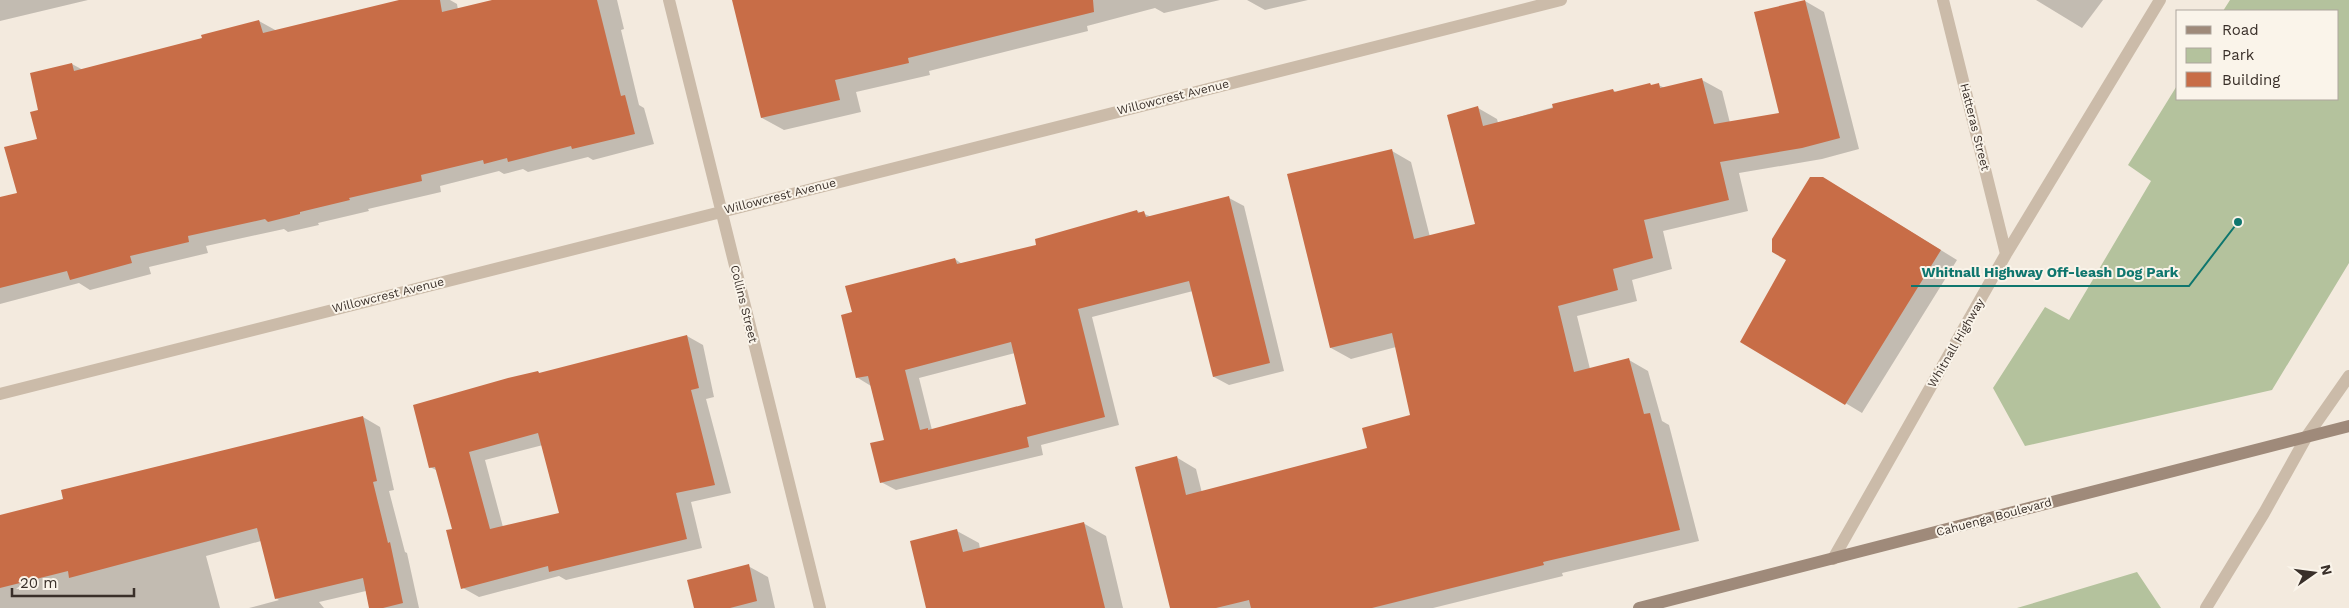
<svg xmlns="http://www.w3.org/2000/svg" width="2349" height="608" font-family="'Work Sans',sans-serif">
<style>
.green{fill:#b4c29d}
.shadow{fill:#0003;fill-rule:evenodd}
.building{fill:#c86d47;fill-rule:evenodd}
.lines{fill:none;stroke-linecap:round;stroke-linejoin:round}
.street{stroke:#cbbba9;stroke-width:12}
.secondary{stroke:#9f8a7a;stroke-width:12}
.labels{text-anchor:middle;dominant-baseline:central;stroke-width:4;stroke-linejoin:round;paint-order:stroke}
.street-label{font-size:12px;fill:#392f29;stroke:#faf4ea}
.leader{fill:none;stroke:#0f766e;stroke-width:2}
.callout-dot{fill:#0f766e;stroke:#faf4ea;stroke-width:2}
.callout-label{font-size:14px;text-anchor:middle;font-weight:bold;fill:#0f766e;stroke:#faf4ea;stroke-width:4;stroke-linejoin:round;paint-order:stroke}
</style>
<rect width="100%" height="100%" fill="#f3eade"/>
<path class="green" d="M 2230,0 L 2349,0 L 2349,263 L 2272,390 L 2025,446 L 1993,388 L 2045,307 L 2069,320 L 2151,181 L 2128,165 L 2178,84 L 2178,99 L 2338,99 L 2338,11 L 2223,11 Z
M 2137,572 L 2161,608 L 2017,608 Z"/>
<path class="shadow" d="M 0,0 L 88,0 L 0,21 Z
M 406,0 L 450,0 L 457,4 L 458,10 L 497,0 L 617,0 L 624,29 L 621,30 L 639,105 L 644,108 L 654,144 L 593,160 L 588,157 L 528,172 L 523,169 L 504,174 L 499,171 L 440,186 L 441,192 L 368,209 L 369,211 L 318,223 L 319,225 L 288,232 L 284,229 L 206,246 L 208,253 L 149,267 L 151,274 L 90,290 L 79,283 L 0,304 L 0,199 L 18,194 L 38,140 L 40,111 L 72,64 L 83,70 L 204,39 L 259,21 L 277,31 Z
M 734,0 L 1220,0 L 1164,13 L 1155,8 L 1087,26 L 1088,31 L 929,71 L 930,75 L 856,92 L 861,112 L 784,130 L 762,118 Z
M 1247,0 L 1308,0 L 1265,10 Z
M 2036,0 L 2103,0 L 2082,28 Z
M 1805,1 L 1824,12 L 1859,149 L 1822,159 L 1739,173 L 1748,211 L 1663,231 L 1672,269 L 1632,280 L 1637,301 L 1577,316 L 1590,369 L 1629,360 L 1648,371 L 1662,421 L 1669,425 L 1699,541 L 1562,573 L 1563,576 L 1433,608 L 1171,608 L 1176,457 L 1196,469 L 1202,493 L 1369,449 L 1411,416 L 1396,347 L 1351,359 L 1331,348 L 1392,151 L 1411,162 L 1430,237 L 1476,225 L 1478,108 L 1497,119 L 1498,123 L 1613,90 L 1617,93 L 1658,85 L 1665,88 L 1702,80 L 1722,91 L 1730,123 L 1780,114 Z
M 1840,188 L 1957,260 L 1862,413 L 1742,341 L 1788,260 Z
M 1229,198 L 1244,206 L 1284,371 L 1229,385 L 1214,377 L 1193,291 L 1092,317 L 1119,425 L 1041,445 L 1043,455 L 896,490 L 881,482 L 885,441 L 871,386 L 858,378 L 853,313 L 955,259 L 962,264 L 1038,246 L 1137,211 L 1152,217 ZM 1015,353 L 1028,405 L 932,430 L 919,378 Z
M 687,336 L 703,345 L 714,397 L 706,399 L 731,493 L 691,502 L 702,548 L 566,580 L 559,576 L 479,597 L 463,588 L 454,529 L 438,471 L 430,467 L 538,372 L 541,374 ZM 543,445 L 560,514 L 503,527 L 485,460 Z
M 363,417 L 380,427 L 394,490 L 389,491 L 405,552 L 407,553 L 419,608 L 370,608 L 366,591 L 319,602 L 324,608 L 249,608 L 279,600 L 276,598 L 261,541 L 206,556 L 220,608 L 0,608 L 0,516 L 65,500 L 62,491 Z
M 1083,523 L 1106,536 L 1123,608 L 928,608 L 957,531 L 979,543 L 980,549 Z
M 748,566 L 768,577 L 775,608 L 696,608 Z"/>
<path class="building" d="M 399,0 L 440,0 L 442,12 L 492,0 L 597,0 L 621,96 L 625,95 L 635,134 L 572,149 L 571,146 L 508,162 L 507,158 L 484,164 L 483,160 L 421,175 L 422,181 L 349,198 L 350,200 L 300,212 L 300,214 L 268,222 L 265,219 L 188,236 L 189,242 L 130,256 L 132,263 L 70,280 L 67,271 L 0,288 L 0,197 L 17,193 L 4,147 L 37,139 L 30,112 L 38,110 L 30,73 L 72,63 L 74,71 L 202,38 L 201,35 L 259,20 L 263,33 Z
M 732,0 L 1093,0 L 1094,12 L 908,58 L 909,63 L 835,80 L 840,100 L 761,118 Z
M 1805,0 L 1840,138 L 1802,148 L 1720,162 L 1729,200 L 1644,220 L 1653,258 L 1613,269 L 1618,290 L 1558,306 L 1574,372 L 1629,358 L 1644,414 L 1650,413 L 1680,530 L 1543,562 L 1544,565 L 1372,608 L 1251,608 L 1249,600 L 1216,608 L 1170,608 L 1135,467 L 1177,456 L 1186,495 L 1367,448 L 1362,428 L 1410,415 L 1392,333 L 1330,348 L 1287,174 L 1392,149 L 1414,239 L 1475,224 L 1447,115 L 1478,106 L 1483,126 L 1553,108 L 1552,104 L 1613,89 L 1614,92 L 1650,83 L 1651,85 L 1659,83 L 1660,88 L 1702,78 L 1714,124 L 1779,113 L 1754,12 Z
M 1810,177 L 1823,177 L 1941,250 L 1845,405 L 1740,342 L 1786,260 L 1772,252 L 1772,239 Z
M 1229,196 L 1270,363 L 1213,377 L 1189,281 L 1078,309 L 1105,417 L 1027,437 L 1029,447 L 880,483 L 870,443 L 884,440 L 868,376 L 856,378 L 841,315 L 852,312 L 845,286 L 955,258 L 957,264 L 1036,245 L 1035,239 L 1137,210 L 1138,213 L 1144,211 L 1146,217 ZM 1011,342 L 1026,404 L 928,430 L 928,428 L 920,430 L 905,370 Z
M 687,335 L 699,388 L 691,390 L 715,485 L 676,493 L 687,539 L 549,572 L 548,566 L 461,589 L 446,530 L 452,529 L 435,467 L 429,468 L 413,405 L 508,378 L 538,371 L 539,373 ZM 538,433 L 559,513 L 490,529 L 469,452 Z
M 363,416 L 377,481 L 373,482 L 388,543 L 390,542 L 403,603 L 383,608 L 369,608 L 363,578 L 275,599 L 257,528 L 69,578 L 68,571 L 0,588 L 0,515 L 63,499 L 61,490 Z
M 1084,522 L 1105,608 L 926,608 L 910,541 L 957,529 L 963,552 Z
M 749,564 L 757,601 L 730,608 L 694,608 L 687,580 Z"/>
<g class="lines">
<path class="street" d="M 669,0 L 820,608
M 1943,0 L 2006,254
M 0,394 L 1561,0
M 1833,559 L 2006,254 L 2160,0
M 2206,608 L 2264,513 L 2307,436 L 2349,376"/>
<path class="secondary" d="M 1639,608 L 2349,426"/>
</g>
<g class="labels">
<g class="street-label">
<text transform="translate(1173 97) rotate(-14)">Willowcrest Avenue</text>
<text transform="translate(1975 127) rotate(76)">Hatteras Street</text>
<text transform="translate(780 196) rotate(-14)">Willowcrest Avenue</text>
<text transform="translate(388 295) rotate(-14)">Willowcrest Avenue</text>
<text transform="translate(744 304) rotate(76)">Collins Street</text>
<text transform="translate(1956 343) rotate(-60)">Whitnall Highway</text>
<text transform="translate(1994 517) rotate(-15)">Cahuenga Boulevard</text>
</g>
</g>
<path class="leader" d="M2238 222L2189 286H1911"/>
<circle class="callout-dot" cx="2238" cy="222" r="5"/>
<g class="callout-label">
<text x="2050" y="277">Whitnall Highway Off-leash Dog Park</text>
</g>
<rect x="2176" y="10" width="162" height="90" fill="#faf4ea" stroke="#ada59d"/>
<rect x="2186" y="26" width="25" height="8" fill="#9f8a7a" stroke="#ada59d"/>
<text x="2222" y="35" font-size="15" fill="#392f29">Road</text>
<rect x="2186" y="48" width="25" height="15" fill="#b4c29d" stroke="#ada59d"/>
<text x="2222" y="60" font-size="15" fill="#392f29">Park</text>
<rect x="2186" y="72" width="25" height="15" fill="#c86d47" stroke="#ada59d"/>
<text x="2222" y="85" font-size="15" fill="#392f29">Building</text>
<g transform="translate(2314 573) rotate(76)" stroke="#faf4ea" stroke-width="4" paint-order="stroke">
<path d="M0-4L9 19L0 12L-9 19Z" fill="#392f29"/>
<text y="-8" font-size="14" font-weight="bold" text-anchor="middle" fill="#392f29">N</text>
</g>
<path d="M12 588v8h122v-8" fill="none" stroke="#392f29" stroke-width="2.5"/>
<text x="20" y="588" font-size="15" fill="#392f29" stroke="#faf4ea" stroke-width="4" paint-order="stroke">20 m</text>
</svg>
